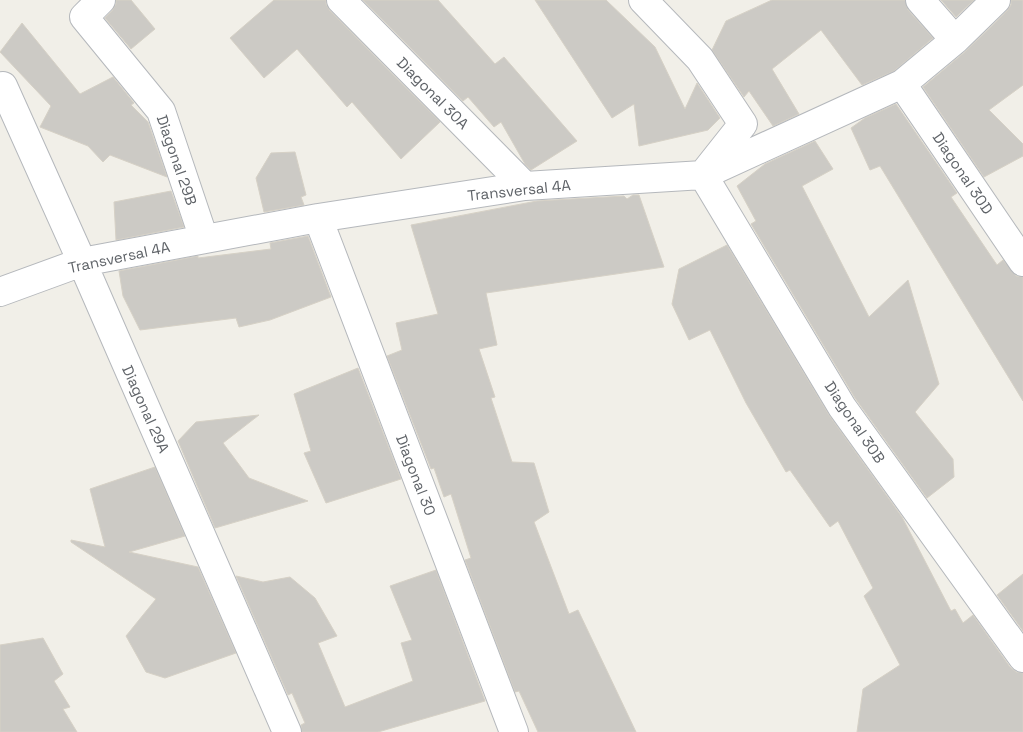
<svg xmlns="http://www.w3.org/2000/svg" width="1023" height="732" font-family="'Space Grotesk',sans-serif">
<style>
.building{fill:#cccac5;stroke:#d6d1c6}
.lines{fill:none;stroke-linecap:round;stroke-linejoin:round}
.street-casing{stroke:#b5b8bc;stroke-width:30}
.street{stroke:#fff;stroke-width:28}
.labels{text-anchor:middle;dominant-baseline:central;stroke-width:4;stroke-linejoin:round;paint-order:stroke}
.street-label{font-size:15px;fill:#5f6368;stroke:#fff}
</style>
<rect width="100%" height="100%" fill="#f1efe8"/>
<path class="building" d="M 116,0 L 131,0 L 155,29 L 131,49 L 105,18 L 112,11 L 116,4 Z
M 274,0 L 326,0 L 326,4 L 330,11 L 440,122 L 401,159 L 352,102 L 347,107 L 297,49 L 264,78 L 230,38 Z
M 363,0 L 438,0 L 495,64 L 504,57 L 577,141 L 531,170 L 525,164 L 501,122 L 494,127 L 468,97 L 463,101 Z
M 535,0 L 606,0 L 655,47 L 685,109 L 697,83 L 720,118 L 708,130 L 639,146 L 634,104 L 612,118 Z
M 772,0 L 905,0 L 908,10 L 933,38 L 894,71 L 862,85 L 821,30 L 772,69 L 799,114 L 773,126 L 749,91 L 744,97 L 712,50 L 726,21 Z
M 941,0 L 974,0 L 956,17 Z
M 1011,0 L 1023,0 L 1023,85 L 989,110 L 1023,144 L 1023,156 L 984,177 L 923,87 L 966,51 L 1007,11 L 1011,5 Z
M 22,23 L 80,94 L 113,77 L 134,103 L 131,105 L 148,122 L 167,177 L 110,155 L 103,162 L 88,146 L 40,127 L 51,106 L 0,52 Z
M 896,104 L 957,193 L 951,197 L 997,265 L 1003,260 L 1016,276 L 1023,277 L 1023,401 L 880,166 L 870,170 L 851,128 L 865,118 Z
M 815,141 L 833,169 L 802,186 L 869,317 L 908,280 L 939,384 L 915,412 L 953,459 L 954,477 L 927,498 L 855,398 L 751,224 L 756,221 L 737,186 L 765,164 Z
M 295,152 L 306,195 L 301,197 L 304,205 L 264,212 L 256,178 L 271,153 Z
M 171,191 L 184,227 L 116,240 L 114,202 Z
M 633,195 L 639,195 L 664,267 L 486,293 L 497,345 L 479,349 L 495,397 L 491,398 L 512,462 L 534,463 L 549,512 L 534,522 L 569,614 L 578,610 L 636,732 L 538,732 L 519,691 L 515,692 L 465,560 L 471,558 L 451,494 L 444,497 L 434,468 L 431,469 L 387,356 L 402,350 L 396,323 L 438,314 L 411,225 L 537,201 L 624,196 L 627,199 Z
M 308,236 L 331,297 L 270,320 L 239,327 L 236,318 L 140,330 L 123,296 L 119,271 L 198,256 L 198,258 L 271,249 L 270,243 Z
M 727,245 L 829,415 L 902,517 L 951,611 L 955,609 L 963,623 L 973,615 L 1010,667 L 1016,672 L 1023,673 L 1023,732 L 857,732 L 863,689 L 900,665 L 864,596 L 873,588 L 838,521 L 830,527 L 790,470 L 786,472 L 746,403 L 710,330 L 689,340 L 672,304 L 679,269 Z
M 358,368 L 401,479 L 326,503 L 304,453 L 311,451 L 294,394 Z
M 259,415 L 223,443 L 249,478 L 308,501 L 215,528 L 178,441 L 196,422 Z
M 155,467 L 185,536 L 129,552 L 198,567 L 236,653 L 165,678 L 146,672 L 126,636 L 156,599 L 71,542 L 71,540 L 105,547 L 90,489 Z
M 436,570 L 485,701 L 378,732 L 302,732 L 301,725 L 305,723 L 292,693 L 288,695 L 236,576 L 263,582 L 290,577 L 315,598 L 337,636 L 318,643 L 345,707 L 413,681 L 401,643 L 412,640 L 390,586 Z
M 1023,574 L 1023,631 L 997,595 Z
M 43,638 L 63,674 L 54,681 L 70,707 L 63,709 L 77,732 L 0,732 L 0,645 Z"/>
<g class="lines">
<defs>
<path id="street" d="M 101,0 L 84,17 L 161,111 L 204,239
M 341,0 L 525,186
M 643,0 L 700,59 L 743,124 L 705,172
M 920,0 L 955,40
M 902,84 L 1023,262
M 3,86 L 82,262 L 287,732
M 703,175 L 842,407 L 1023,658
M 318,218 L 514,732
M 0,292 L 82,262 L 318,218 L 525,186 L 703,175 L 902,84 L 955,40 L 996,0"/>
</defs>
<use href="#street" class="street-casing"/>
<use href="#street" class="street"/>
</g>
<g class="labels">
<g class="street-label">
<text transform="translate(433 93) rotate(45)">Diagonal 30A</text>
<text transform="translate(177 160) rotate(71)">Diagonal 29B</text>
<text transform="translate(963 173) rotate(56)">Diagonal 30D</text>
<text transform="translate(519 190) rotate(-6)">Transversal 4A</text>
<text transform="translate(119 257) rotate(-12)">Transversal 4A</text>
<text transform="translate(146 409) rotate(66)">Diagonal 29A</text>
<text transform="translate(855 422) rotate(56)">Diagonal 30B</text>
<text transform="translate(416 475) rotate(69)">Diagonal 30</text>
</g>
</g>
</svg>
